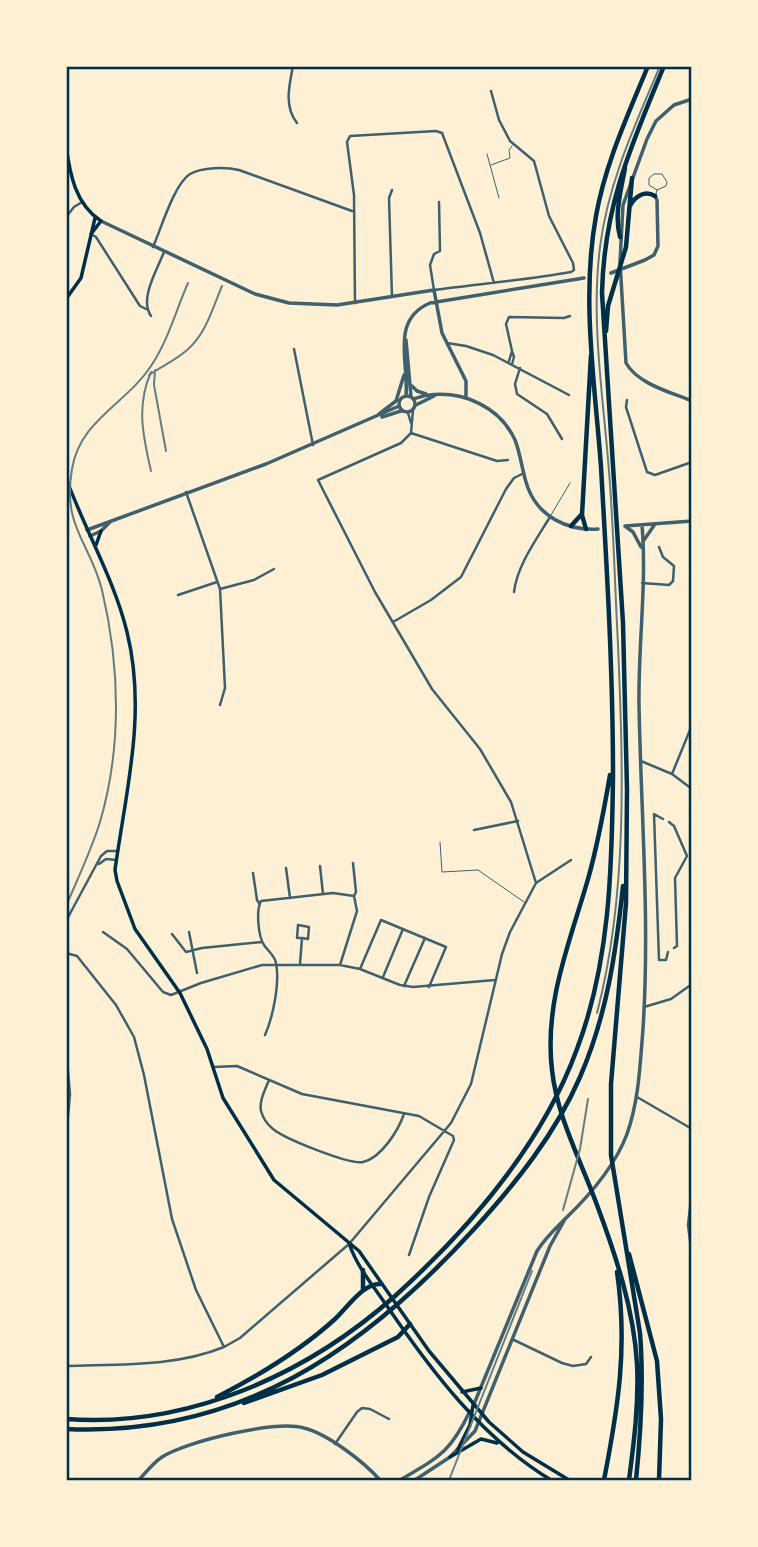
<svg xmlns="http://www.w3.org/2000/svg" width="758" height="1547" font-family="'Space Grotesk',sans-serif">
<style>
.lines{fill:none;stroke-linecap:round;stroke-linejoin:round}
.service{stroke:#3f606c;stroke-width:1}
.minor{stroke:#3f606c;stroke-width:2.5}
.tertiary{stroke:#3f606c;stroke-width:3.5}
.secondary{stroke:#003049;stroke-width:3.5}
.motorway{stroke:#003049;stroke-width:4.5}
.rail{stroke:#657d81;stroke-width:2}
.neatline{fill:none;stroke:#003049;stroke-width:2.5}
</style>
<rect width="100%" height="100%" fill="#fdf0d5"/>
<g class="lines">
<path class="service" d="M 66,67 L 67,66
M 487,154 L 499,198
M 491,165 L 510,158 L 509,150 L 512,146
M 656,194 L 657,190 L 666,186 L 667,182 L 662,174 L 654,174 L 649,178 L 649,185 L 657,190
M 551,515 L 570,483
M 440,842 L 442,872 L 478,870 L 524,902"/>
<path class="minor" d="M 293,66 C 289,86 284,107 297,123
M 439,202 L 440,251 L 434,254 L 430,265 L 434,290 C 480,284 526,280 571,272 L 574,270 L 573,263 L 549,216 L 534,161 L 510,141 L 499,120 L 491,91
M 66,217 L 74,207 L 82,202
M 91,234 L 96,237 L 140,306 L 146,309
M 153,247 C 161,229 174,184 190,174 C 202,167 226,167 239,170 L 352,211
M 392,297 L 389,198 L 392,190
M 355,303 L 354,195 L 347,142 L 350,136 L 436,131 L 442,133 L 480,233 L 494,283
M 151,316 C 139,299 157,270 164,252
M 447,343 L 466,346 L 493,355 L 569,395
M 294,349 L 313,445
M 512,351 L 506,324 L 509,317 L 564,318 L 570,316
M 509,361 L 512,351 L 514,357 L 512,364
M 520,368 L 515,384 L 517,394 L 547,414 L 562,439
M 627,400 L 626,407 L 647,472 L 655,475 L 692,462
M 413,410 L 411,433 L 401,443 L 318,480 L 375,592 L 432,689 L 480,749 L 511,802 L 536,883
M 408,413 L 411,423
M 411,433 L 497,461 L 508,460
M 186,492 L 220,589 L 225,688 L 220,705
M 642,583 L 669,585 L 673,581 L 674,566 L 663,557 L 659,547
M 220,589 L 254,580 L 274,569
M 514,592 C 517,566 536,540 550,517
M 178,595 L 217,582
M 393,622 L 431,600 L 461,577 L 506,489 L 514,478 L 524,473
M 641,761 L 672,774 L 692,789
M 672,774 L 692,725
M 663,819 L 654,814 L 659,960 L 666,960 L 668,952
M 669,822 L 674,826 L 687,856 L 675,878 L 677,946 L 674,948
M 474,830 L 518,821
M 353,863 L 356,892 L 354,896
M 99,864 L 106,859 L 117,860
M 320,866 L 323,894
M 286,868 L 290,898
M 253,873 L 257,900 L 259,903
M 66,921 L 101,856 L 107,851 L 118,851
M 103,932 L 127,949 L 163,992 L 171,995 L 201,983 L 262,965 L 340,965 L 360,969 L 400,985 L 413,987 L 495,980
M 189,932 L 197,973
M 172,934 L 186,952 L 202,948 L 262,942
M 66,953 L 77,956 L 116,1005 L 134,1037 L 144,1075 L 172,1219 L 196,1290 L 224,1347 L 240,1338 L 349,1244 L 451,1123 L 471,1084 L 502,954 L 510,932 L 536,883 L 571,860
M 300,964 L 302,938 L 308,939 L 309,927 L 298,925 L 297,938 L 302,938
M 360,969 L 381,920 L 446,947 L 429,987
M 383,977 L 403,929
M 404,986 L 425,938
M 644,1007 L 671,999 L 692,984
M 265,1035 C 273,1017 280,983 276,963 C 275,956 268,951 264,945 C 258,936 256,910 261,901 L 333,893 L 354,896 L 357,911 L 340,965
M 66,1050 L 70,1094 L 66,1139
M 213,1067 L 237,1066 L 302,1094 L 419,1116 L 453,1136 L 454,1140 L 429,1197 L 409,1255
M 269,1080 C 265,1090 259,1101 261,1111 C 263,1118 268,1125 273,1129 C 285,1139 350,1165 363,1162 C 381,1158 398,1131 404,1114
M 637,1097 L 692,1129
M 692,1190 L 688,1225 L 692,1256
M 514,1340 L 562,1363 L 573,1366 L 586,1364 L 591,1357
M 66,1366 C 119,1364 175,1367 224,1347
M 335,1444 L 357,1412 L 362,1408 L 370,1409 L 389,1419"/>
<path class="tertiary" d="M 692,99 L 674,105 L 656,121 L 647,139 L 623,205 L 620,262 L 626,363 C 638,384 670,392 692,401
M 101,221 L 255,294 L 289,303 L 337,305 L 434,290 L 442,333 L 466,381 L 466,397
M 611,273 L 645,260 L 654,255 L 658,246 L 657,200 L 655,196
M 406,340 L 411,397
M 412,386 L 417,391 L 426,394
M399 404a8 8 0 1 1 16 0a8 8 0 1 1-16 0Z
M 406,396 C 409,362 390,320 430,303 L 584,278
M 413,399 C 419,398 424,395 429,395 C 464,391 500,407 515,440 C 521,455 522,472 528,488 C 539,517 568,531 598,529
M 416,405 L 434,396
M 379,414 L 396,401 L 404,375
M 382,417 L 401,411
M 625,526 L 692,521
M 625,526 L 633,532 L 641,547
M 87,530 L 266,464 L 399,406
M 90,536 L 101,531 L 111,521
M 644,540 L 655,524
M 474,1404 L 537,1251 C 545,1238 554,1230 565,1219 C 589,1196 615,1166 627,1134 C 639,1100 640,1065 643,1029 C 650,921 641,813 639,705 C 638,645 647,585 642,525
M 139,1480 C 146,1472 153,1463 162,1457 C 187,1441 276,1420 304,1428 C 328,1434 364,1462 380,1480
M 400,1480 C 439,1457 450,1453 470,1411
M 415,1480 L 450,1457 L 475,1431 L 550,1246 L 564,1221"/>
<path class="secondary" d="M 66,146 C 70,174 75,204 101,221 L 91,234
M 66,299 L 81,278 L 95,218
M 66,478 C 85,530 114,579 127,632 C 147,713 126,790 115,870 L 117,881 L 135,929 L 180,993 L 207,1049 L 223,1098 L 274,1180 L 359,1251 L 429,1351 L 489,1422 L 523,1452 L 569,1480
M 96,545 L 101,531
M 350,1246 C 358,1268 374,1287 387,1306 C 432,1372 482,1438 551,1480
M 462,1392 L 481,1388
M 458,1449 L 470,1425 L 473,1405
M 450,1457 L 481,1439 L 497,1443"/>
<path class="motorway" d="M 630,206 C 635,196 645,190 655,196
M 620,237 C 614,215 621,190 625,168
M 606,331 L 608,306 L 626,247 L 632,178
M 571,526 L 581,515
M 586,529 L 582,515 L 591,355
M 610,775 C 604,810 598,844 588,879 C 570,942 544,1002 552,1070 C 557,1117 581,1161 597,1205 C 616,1256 634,1310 637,1364 C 639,1403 634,1442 629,1480
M 629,1254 L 657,1361 L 661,1419 L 659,1480
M 363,1270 L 363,1290
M 217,1397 C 260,1375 300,1351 335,1319 C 347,1308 364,1282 381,1284
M 244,1403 L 322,1375 L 398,1337 L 410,1324
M 66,1419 C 188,1428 306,1375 395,1296 C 470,1228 542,1145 577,1049 C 610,962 612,868 613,776 C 613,673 607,570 601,467 C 595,384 581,298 596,216 C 605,164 628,115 648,66
M 66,1429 C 239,1437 364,1350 475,1228 C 516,1183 556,1133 580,1077 C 607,1015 616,952 623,886
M 604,1480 C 618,1408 628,1347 617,1272
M 636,1480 C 641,1431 644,1383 640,1333 L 611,1155 L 611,1084 L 626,903 L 627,789 L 623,623 L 602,293 C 604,205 631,146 664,66"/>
<path class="rail" d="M 155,370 L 154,385 L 166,451
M 151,372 C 136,406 143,436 151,471
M 149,375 C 162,366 176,360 187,350 C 206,334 213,307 222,286
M 66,906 C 78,878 91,851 100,822 C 122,747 120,666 102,590 C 90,542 62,527 72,469 C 80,420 126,404 151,366 C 168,341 176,310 188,283
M 597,1013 C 628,894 623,766 618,644 C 615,591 614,538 610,485 C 605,407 590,326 600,247 C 608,183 635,125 660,66
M 563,1210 L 580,1149 L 588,1099
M 449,1480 L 532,1271"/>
</g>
<rect width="758" height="1547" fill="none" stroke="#fdf0d5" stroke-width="136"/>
<rect x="68" y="68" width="622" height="1411" class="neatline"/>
</svg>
